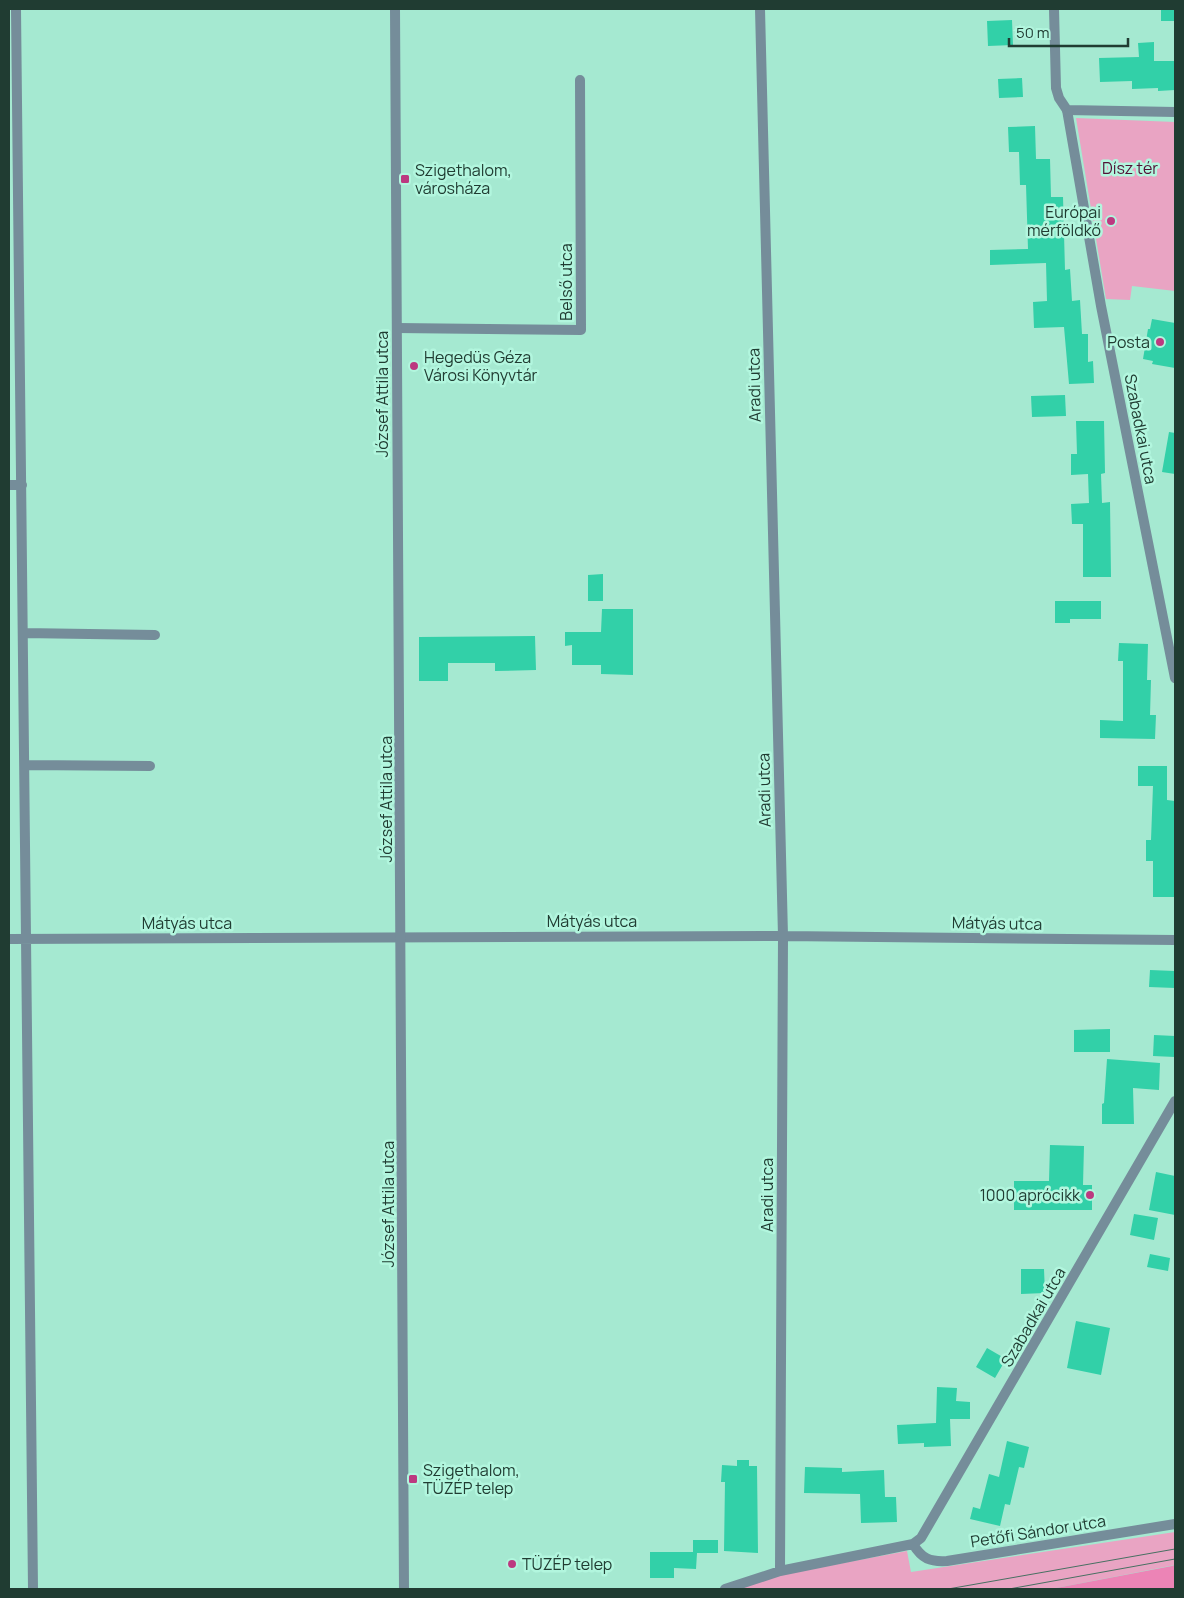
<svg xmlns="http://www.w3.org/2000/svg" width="1184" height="1598" font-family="Manrope,sans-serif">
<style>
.green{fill:#e9a4c3}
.forest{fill:#ec84b6}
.building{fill:#32d0a8}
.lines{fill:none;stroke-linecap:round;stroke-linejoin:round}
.minor{stroke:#758d9a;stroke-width:10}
.tertiary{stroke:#758d9a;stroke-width:10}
.tram{stroke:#487062;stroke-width:1}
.poi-dot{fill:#bc3980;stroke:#b2f6de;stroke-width:2}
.labels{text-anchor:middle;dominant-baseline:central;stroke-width:5;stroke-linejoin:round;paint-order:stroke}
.park-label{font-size:16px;fill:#521236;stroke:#b2f6de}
.poi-label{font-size:16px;fill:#203c32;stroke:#b2f6de;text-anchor:start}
.street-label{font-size:16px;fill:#203c32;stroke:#b2f6de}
</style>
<rect width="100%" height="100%" fill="#a5e9d1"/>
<path class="green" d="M 1076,118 L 1175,122 L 1175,291 L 1132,286 L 1130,300 L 1106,299 Z
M 1175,1532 L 1175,1565 L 1051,1589 L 736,1589 L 779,1575 L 907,1551 L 911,1572 Z"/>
<path class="forest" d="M 1175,1565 L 1175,1589 L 1051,1589 L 1172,1566 Z"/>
<path class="building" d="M 1161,9 L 1175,9 L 1175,21 L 1161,21 Z
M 1012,20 L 1013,45 L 988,46 L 987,21 Z
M 1154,42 L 1154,61 L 1175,61 L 1175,90 L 1158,91 L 1158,88 L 1132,89 L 1132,81 L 1100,82 L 1099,58 L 1139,57 L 1138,43 Z
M 1022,78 L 1023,97 L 999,98 L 998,79 Z
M 1035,126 L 1036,159 L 1050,159 L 1051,197 L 1063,197 L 1065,270 L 1070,269 L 1072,301 L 1080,300 L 1082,334 L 1088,334 L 1088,362 L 1093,361 L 1094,383 L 1069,384 L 1064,327 L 1034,328 L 1033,302 L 1047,301 L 1046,263 L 990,265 L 990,250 L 1028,249 L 1026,185 L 1020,185 L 1019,152 L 1009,152 L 1008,127 Z
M 1152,319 L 1175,323 L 1175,368 L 1152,364 L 1153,361 L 1143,359 L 1148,329 L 1150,329 Z
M 1065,395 L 1066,416 L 1032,417 L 1031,396 Z
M 1076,421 L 1104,421 L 1105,473 L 1101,474 L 1102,503 L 1110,502 L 1111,577 L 1083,577 L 1083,524 L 1072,524 L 1071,504 L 1089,503 L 1088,474 L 1071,475 L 1071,454 L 1077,454 Z
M 1169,432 L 1175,433 L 1175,474 L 1162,472 Z
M 603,574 L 603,601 L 588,601 L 588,575 Z
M 1055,601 L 1101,601 L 1101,619 L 1070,619 L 1070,623 L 1055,623 Z
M 602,609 L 633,609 L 633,675 L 601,674 L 601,665 L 572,665 L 572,645 L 565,646 L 565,632 L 601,632 Z
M 535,636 L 536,670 L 495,671 L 495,663 L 448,663 L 448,681 L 419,681 L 419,637 Z
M 1119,643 L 1148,644 L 1147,680 L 1151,680 L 1150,715 L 1156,715 L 1155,739 L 1100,738 L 1100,720 L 1123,721 L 1123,661 L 1118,661 Z
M 1138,766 L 1167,766 L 1167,800 L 1175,801 L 1175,897 L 1153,897 L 1153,861 L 1146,861 L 1146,840 L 1151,840 L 1153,786 L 1138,786 Z
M 1150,970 L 1175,971 L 1175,988 L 1149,987 Z
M 1110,1029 L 1110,1052 L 1074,1052 L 1074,1030 Z
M 1154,1035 L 1175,1036 L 1175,1057 L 1153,1056 Z
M 1107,1059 L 1160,1063 L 1159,1090 L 1133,1088 L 1134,1124 L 1102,1124 L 1102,1104 L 1104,1103 Z
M 1050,1145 L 1084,1146 L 1083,1185 L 1092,1185 L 1092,1210 L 1014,1210 L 1014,1181 L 1049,1181 Z
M 1156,1172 L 1175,1176 L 1175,1215 L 1149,1210 Z
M 1134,1214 L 1158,1218 L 1154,1240 L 1130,1235 Z
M 1150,1254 L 1170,1258 L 1168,1271 L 1147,1267 Z
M 1021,1269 L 1044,1269 L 1045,1293 L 1021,1294 Z
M 1076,1321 L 1110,1328 L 1101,1375 L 1067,1368 Z
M 987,1348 L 1006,1359 L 995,1378 L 976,1367 Z
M 937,1387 L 957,1388 L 956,1401 L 970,1402 L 970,1419 L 950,1419 L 951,1446 L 924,1447 L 924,1443 L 898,1444 L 897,1425 L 936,1423 Z
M 1007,1441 L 1029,1447 L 1024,1468 L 1019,1467 L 1010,1505 L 1005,1504 L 1000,1526 L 970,1519 L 973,1507 L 980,1509 L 989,1474 L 999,1477 Z
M 737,1460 L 749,1460 L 749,1466 L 757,1466 L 758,1553 L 724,1551 L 725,1482 L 721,1482 L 722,1465 L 737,1466 Z
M 805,1467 L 842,1468 L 842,1472 L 884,1470 L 885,1497 L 896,1497 L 897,1522 L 861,1523 L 860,1494 L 804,1493 Z
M 693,1540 L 718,1540 L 718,1553 L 697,1553 L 696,1569 L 674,1568 L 674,1578 L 650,1578 L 650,1552 L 693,1552 Z"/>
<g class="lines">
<path class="minor" d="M 16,9 L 33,1589
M 760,9 L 783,936 L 780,1571
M 1067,110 L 1101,306 L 1175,678
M 397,328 L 581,330 L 580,80
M 9,485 L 22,485
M 23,633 L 155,635
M 25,765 L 150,766
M 9,939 L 783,936 L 1175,940
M 913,1544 C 922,1559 930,1562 947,1561 L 1175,1524
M 725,1589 L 780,1571 L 913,1544 L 921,1538 L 1175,1101"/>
<path class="tertiary" d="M 395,9 L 404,1589
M 1054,9 L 1056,88 L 1059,98 L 1067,110 L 1175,112"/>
<path class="tram" d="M 948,1589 L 1175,1549
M 1009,1589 L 1175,1559"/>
</g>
<g class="poi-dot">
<rect x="400" y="174" width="10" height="10" rx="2.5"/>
<circle cx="1111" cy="221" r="5"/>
<circle cx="1160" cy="342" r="5"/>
<circle cx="414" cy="366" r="5"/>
<circle cx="1090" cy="1195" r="5"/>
<rect x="408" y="1474" width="10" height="10" rx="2.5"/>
<circle cx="512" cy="1564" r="5"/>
</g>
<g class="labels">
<g class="park-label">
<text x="1130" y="168">Dísz tér</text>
</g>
<g class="poi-label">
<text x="415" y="170">Szigethalom,<tspan x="415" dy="18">városháza</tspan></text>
<text x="1101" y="212" text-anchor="end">Európai<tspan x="1101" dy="18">mérföldkő</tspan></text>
<text x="1150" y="342" text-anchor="end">Posta</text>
<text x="424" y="357">Hegedüs Géza<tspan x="424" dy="18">Városi Könyvtár</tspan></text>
<text x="1080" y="1195" text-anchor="end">1000 aprócikk</text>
<text x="423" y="1470">Szigethalom,<tspan x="423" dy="18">TÜZÉP telep</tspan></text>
<text x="522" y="1564">TÜZÉP telep</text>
</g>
<g class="street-label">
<text transform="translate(566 282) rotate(-90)">Belső utca</text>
<text transform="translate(754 385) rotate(-91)">Aradi utca</text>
<text transform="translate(382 394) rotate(-90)">József Attila utca</text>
<text transform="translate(1141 429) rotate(79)">Szabadkai utca</text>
<text transform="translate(764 790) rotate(-91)">Aradi utca</text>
<text transform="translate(386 799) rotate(-90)">József Attila utca</text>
<text x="592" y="921">Mátyás utca</text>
<text x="187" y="923">Mátyás utca</text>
<text transform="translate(997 923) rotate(1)">Mátyás utca</text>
<text transform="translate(767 1195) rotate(-90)">Aradi utca</text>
<text transform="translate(388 1204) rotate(-90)">József Attila utca</text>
<text transform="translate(1033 1317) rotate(-60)">Szabadkai utca</text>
<text transform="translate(1038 1531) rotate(-9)">Petőfi Sándor utca</text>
</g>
</g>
<rect width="1184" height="1598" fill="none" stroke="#203c32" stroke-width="20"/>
<path d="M1009 38v8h119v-8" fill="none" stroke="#203c32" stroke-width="2.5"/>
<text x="1016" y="38" font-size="15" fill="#203c32" stroke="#b2f6de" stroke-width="4" paint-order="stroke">50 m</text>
</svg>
